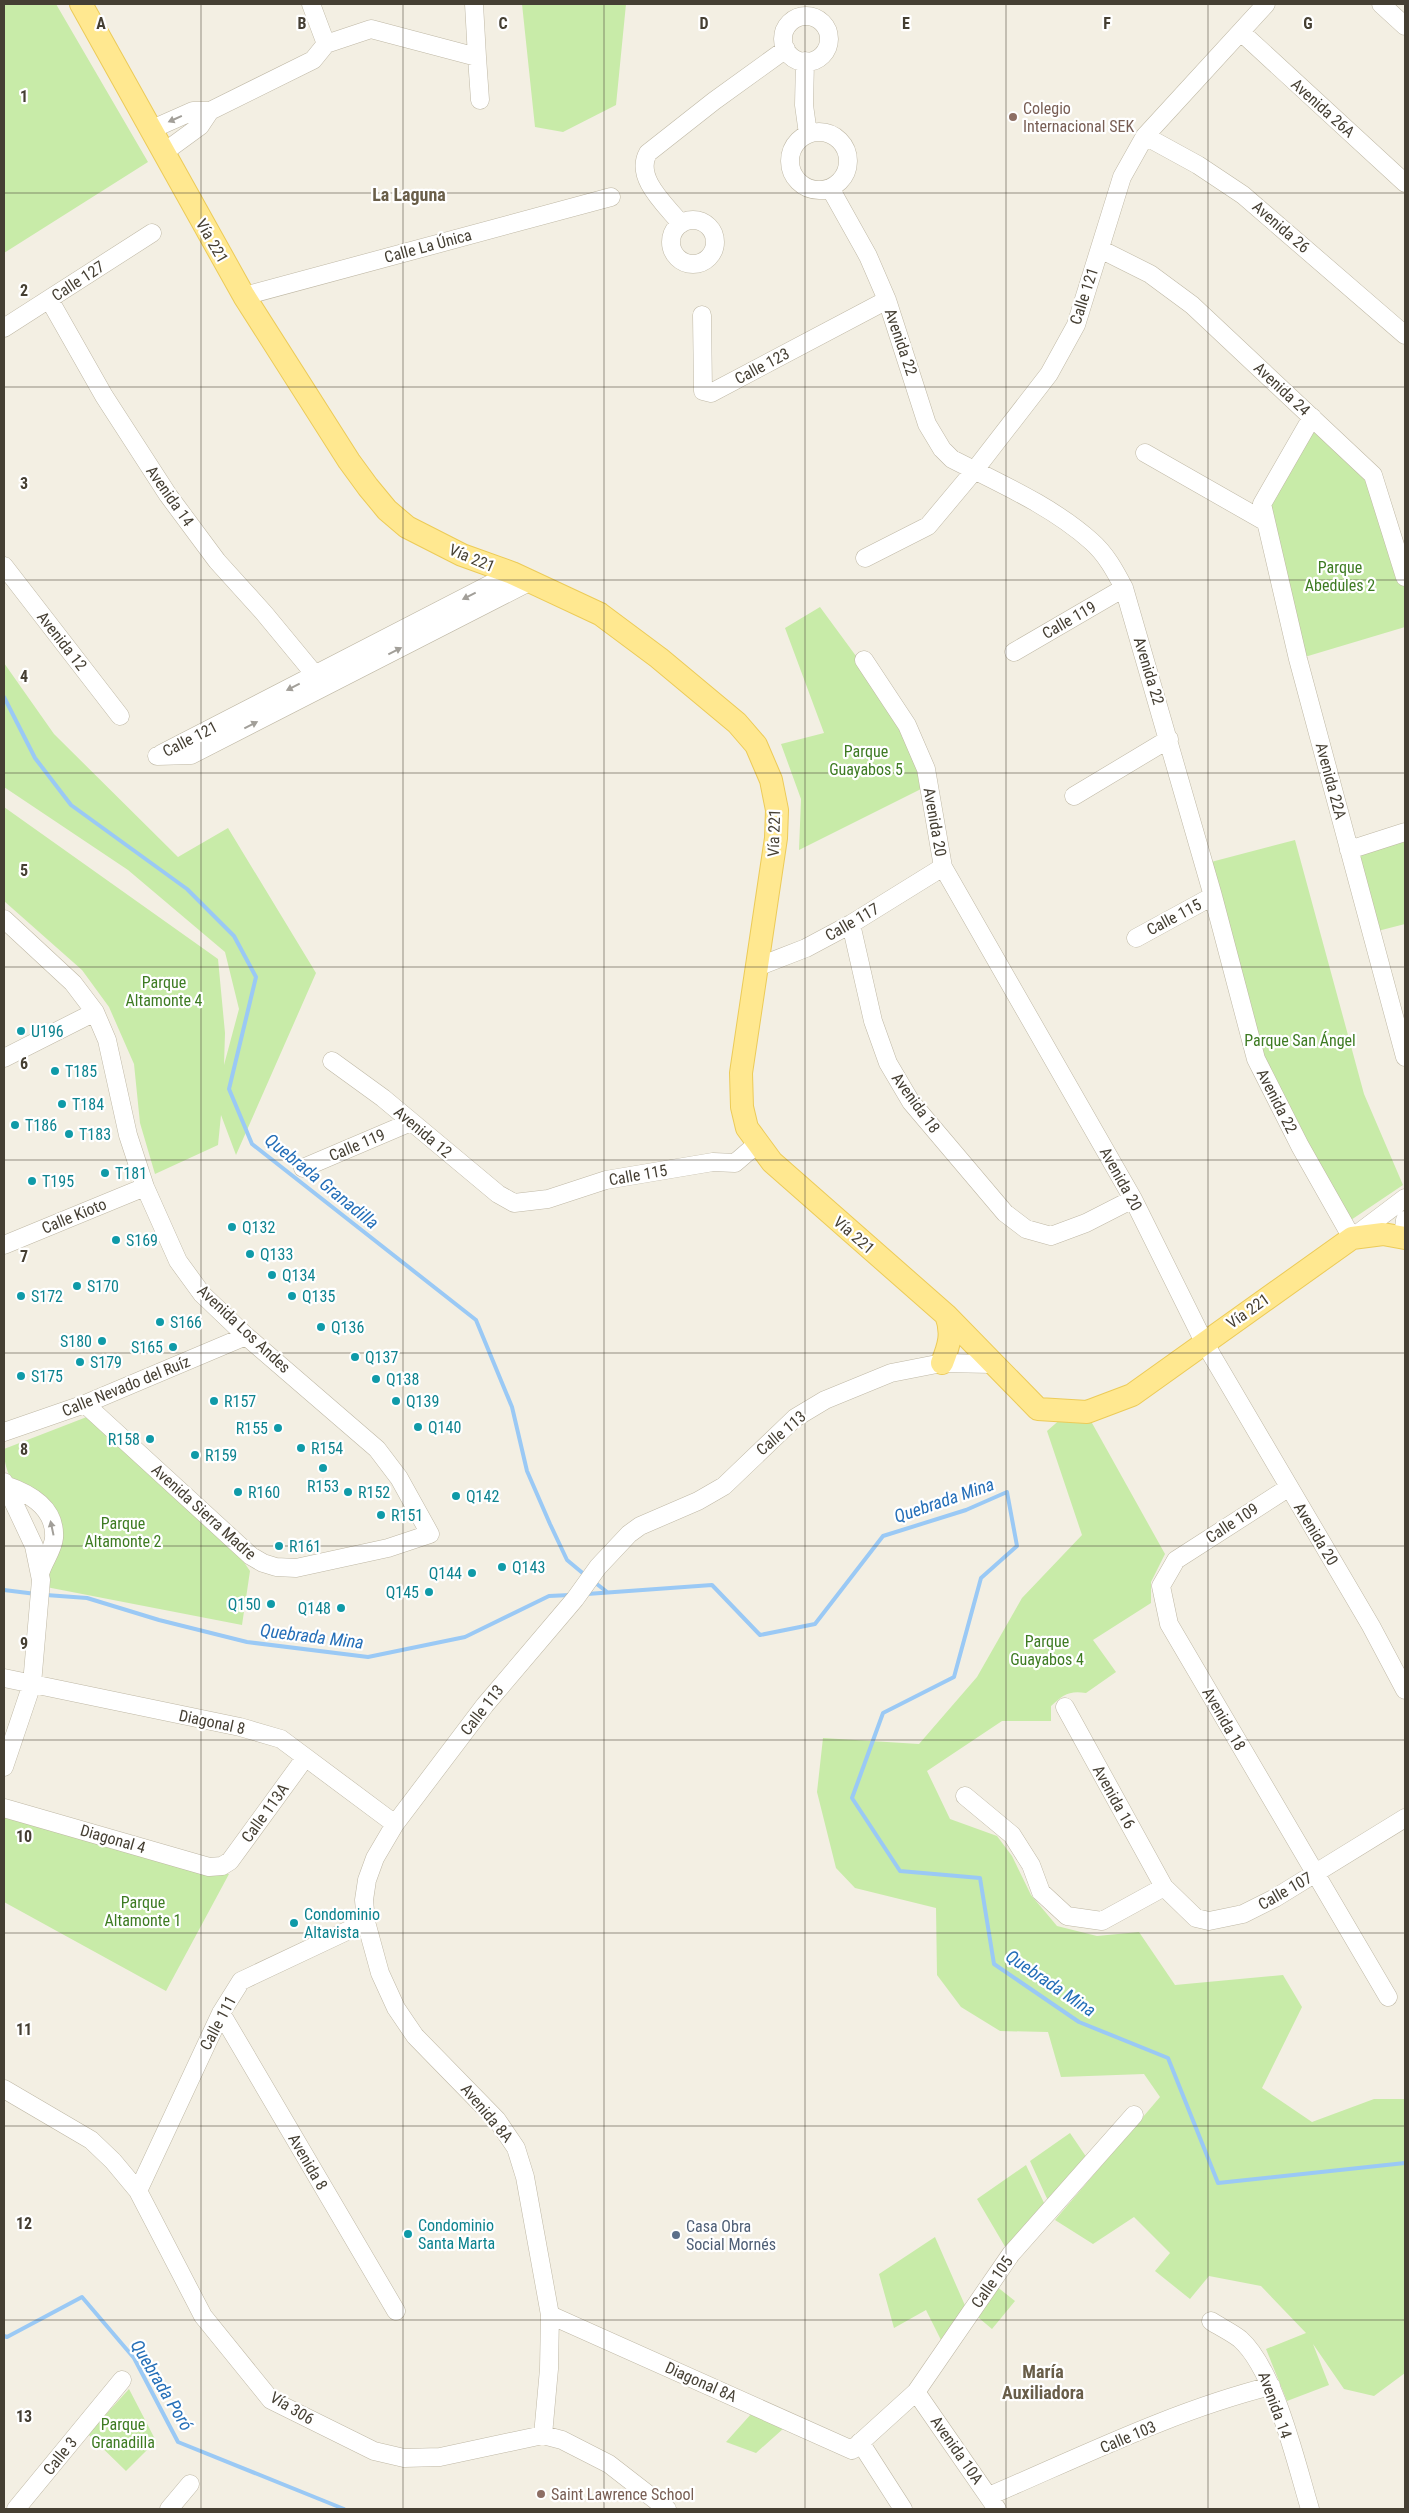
<svg xmlns="http://www.w3.org/2000/svg" width="1409" height="2513" font-family="'Roboto Condensed',sans-serif">
<style>
.green{fill:#c8eba8}
.lines{fill:none;stroke-linecap:round;stroke-linejoin:round}
.stream{stroke:#9ac9f5;stroke-width:4}
.minor-casing{stroke:#bfb8a5;stroke-width:19}
.major-casing{stroke:#eccb58;stroke-width:24}
.minor{stroke:#fff;stroke-width:18}
.major{stroke:#ffe890;stroke-width:22}
.oneway{fill:#a29f99}
.grid{fill:none;stroke:#453f33;stroke-width:1;stroke-opacity:0.55}
.education-dot{fill:#8d6e63;stroke:#fff;stroke-width:2}
.culture-dot{fill:#0f9aa8;stroke:#fff;stroke-width:2}
.service-dot{fill:#5c6f8a;stroke:#fff;stroke-width:2}
.labels{text-anchor:middle;dominant-baseline:central;stroke-width:4.5;stroke-linejoin:round;paint-order:stroke}
.education-label{font-size:16px;fill:#785e54;stroke:#fff;text-anchor:start}
.street-label{font-size:16px;fill:#453f33;stroke:#fff}
.park-label{font-size:16px;fill:#3d7b22;stroke:#fff}
.culture-label{font-size:16px;fill:#0d838f;stroke:#fff;text-anchor:start}
.service-label{font-size:16px;fill:#4e5e75;stroke:#fff;text-anchor:start}
.neighbourhood-label{font-size:18px;font-weight:bold;fill:#695e49;stroke:#fff}
.water-label{font-size:18px;font-style:italic;fill:#256fb8;stroke:#fff}
.grid-label{font-size:16px;text-anchor:middle;font-weight:bold;fill:#453f33;stroke:#fff;stroke-width:4.5;stroke-linejoin:round;paint-order:stroke}
</style>
<rect width="100%" height="100%" fill="#f3efe3"/>
<path class="green" d="M 4,4 L 56,4 L 148,162 L 4,253 Z
M 522,4 L 626,4 L 616,105 L 563,132 L 535,127 Z
M 1312,417 L 1373,475 L 1405,577 L 1405,627 L 1298,659 L 1262,504 Z
M 820,607 L 892,705 L 927,786 L 799,850 L 801,799 L 781,744 L 824,733 L 785,628 Z
M 4,663 L 54,734 L 178,857 L 228,828 L 316,973 L 236,1155 L 221,1115 L 218,1145 L 155,1174 L 140,1123 L 134,1064 L 109,1007 L 82,970 L 4,901 L 4,807 L 218,959 L 225,1033 L 224,1065 L 239,1009 L 225,952 L 128,870 L 4,787 Z
M 1405,832 L 1405,924 L 1370,933 L 1349,850 Z
M 1295,840 L 1364,1094 L 1403,1185 L 1345,1224 L 1256,1059 L 1211,862 Z
M 97,1413 L 222,1530 L 250,1571 L 242,1625 L 41,1586 L 49,1518 C 25,1497 4,1484 4,1449 Z
M 1063,1417 L 1092,1423 L 1165,1554 L 1151,1582 L 1151,1603 L 1093,1640 L 1116,1672 L 1086,1693 C 1069,1690 1063,1695 1051,1706 L 1051,1721 L 1002,1721 L 927,1771 L 950,1819 L 997,1836 L 1012,1856 L 1031,1895 L 1057,1926 L 1097,1936 L 1139,1932 L 1175,1985 L 1283,1975 L 1302,2007 L 1262,2088 L 1312,2122 L 1374,2099 L 1405,2099 L 1405,2373 L 1374,2396 L 1344,2389 L 1313,2344 L 1329,2385 L 1287,2401 L 1266,2349 L 1306,2333 L 1261,2286 L 1209,2276 L 1190,2299 L 1155,2271 L 1170,2253 L 1134,2217 L 1093,2244 L 1055,2220 L 1160,2097 L 1144,2074 L 1061,2077 L 1048,2032 L 1000,2031 L 961,2007 L 937,1975 L 936,1908 L 855,1888 L 836,1868 L 817,1792 L 823,1738 L 919,1744 L 977,1677 L 1022,1598 L 1082,1535 L 1047,1431 Z
M 4,1813 L 229,1874 L 166,1991 L 4,1902 Z
M 1070,2133 L 1087,2158 L 1049,2203 L 1030,2161 Z
M 1026,2165 L 1045,2205 L 1007,2250 L 977,2199 Z
M 935,2237 L 967,2310 L 943,2344 L 926,2310 L 894,2328 L 879,2274 Z
M 996,2286 L 1015,2301 L 992,2329 L 973,2313 Z
M 129,2389 L 156,2441 L 126,2471 L 88,2434 Z
M 752,2413 L 784,2428 L 756,2453 L 726,2442 Z"/>
<g class="lines">
<path class="stream" d="M 4,697 L 35,758 L 71,805 L 187,889 L 234,936 L 256,977 L 229,1089 L 252,1144 L 476,1320 L 512,1407 L 527,1471 L 550,1524 L 567,1560 L 585,1575
M 593,1581 L 607,1592
M 4,1590 L 36,1594
M 587,1594 L 712,1585 L 760,1635 L 815,1624 L 883,1536 L 966,1510 L 1007,1492 L 1017,1546 L 981,1578 L 954,1677 L 883,1713 L 852,1798 L 900,1871 L 980,1878 L 994,1964 L 1079,2022 L 1168,2058 L 1218,2183 L 1405,2163
M 46,1595 L 87,1598 L 159,1620 L 247,1642 L 368,1657 L 465,1637 L 549,1596 L 570,1595
M 4,2336 L 7,2337 L 82,2297 L 134,2358 L 178,2442 L 344,2509"/>
<defs>
<path id="minor" d="M 311,4 L 326,44
M 474,4 L 477,57
M 1381,4 L 1405,26
M783 39a23 23 0 1 1 46 0a23 23 0 1 1-46 0Z
M 1241,32 L 1405,183
M 805,61 L 804,105 L 808,134
M 210,111 L 313,60 L 326,44 L 371,29 L 477,57 L 480,100
M 150,130 L 193,111 L 210,111 L 200,126 L 163,153
M790 161a29 29 0 1 1 58 0a29 29 0 1 1-58 0Z
M 1145,136 L 1198,165 L 1243,195 L 1405,335
M 830,188 L 868,256 L 887,300 L 927,424 L 942,449 L 952,459 C 999,483 1052,506 1091,541 C 1106,554 1115,571 1124,588 L 1213,896 L 1256,1059 L 1300,1146 L 1352,1238 L 1405,1198
M671 242a22 22 0 1 1 44 0a22 22 0 1 1-44 0Z
M 681,224 C 666,205 634,178 648,153 L 714,101 L 786,49
M 1100,249 L 1150,274 L 1192,305 L 1373,475 L 1405,577
M 244,296 L 611,197
M 49,299 L 104,396 L 168,495 L 217,561 L 264,613 L 316,676
M 702,315 L 703,391 L 711,393 L 887,300
M 4,328 L 152,233
M 1312,417 L 1262,504 L 1298,659 L 1405,1057
M 1145,453 L 1266,522
M 865,558 L 928,526 L 974,471 L 1049,374 L 1076,325 L 1122,177 L 1145,136 L 1266,4
M 4,566 L 120,716
M 1014,652 L 1124,588
M 864,660 L 907,725 L 926,769 L 943,867 L 1133,1199 L 1204,1342 L 1371,1626 L 1405,1690
M 161,754 L 512,573
M 157,756 L 191,755 L 531,581
M 1074,796 L 1169,739
M 1349,850 L 1405,832
M 4,919 L 73,983 L 95,1012 L 107,1040 L 128,1135 L 145,1187 L 178,1261 L 202,1294 L 246,1336 L 377,1449 L 399,1478 L 430,1534 L 388,1548 L 296,1568 L 276,1567 L 263,1563 L 251,1556 L 85,1404
M 851,924 L 873,1021 L 888,1063 L 911,1102 L 1005,1213 L 1026,1229 L 1051,1236 L 1086,1223 L 1133,1199
M 1136,938 L 1213,896
M 757,967 L 806,948 L 851,924 L 943,867
M 4,1058 L 95,1012
M 332,1061 L 383,1098 L 498,1194 L 514,1203 L 548,1199 L 606,1180 L 713,1162 L 735,1163 L 757,1144
M 303,1168 L 411,1122
M 1403,1237 L 1405,1220
M 4,1245 L 145,1187
M 4,1432 L 85,1404 L 246,1336
M 4,1482 L 34,1546 L 41,1580 L 32,1684 L 4,1767
M 5,1485 C 29,1493 56,1508 54,1538 C 53,1550 43,1562 40,1574
M 1288,1488 L 1176,1560 L 1161,1586 L 1169,1624 L 1388,1997
M 4,1678 L 240,1727 L 281,1739 L 395,1824
M 1065,1707 L 1164,1887 L 1196,1918 L 1209,1921 L 1243,1914 L 1275,1898 L 1405,1818
M 965,1796 L 1012,1835 L 1031,1865 L 1041,1892 L 1067,1916 L 1102,1921 L 1164,1887
M 4,1808 L 209,1867 L 222,1866 L 230,1861 L 305,1758
M 221,2013 L 396,2311
M 4,2089 L 91,2140 L 113,2161 L 138,2191 L 203,2316 L 271,2400 L 374,2451 L 404,2458 L 440,2457 L 543,2435 L 562,2440 L 609,2464 L 667,2509
M 138,2191 L 221,2013 L 241,1981 L 366,1922
M 550,2315 L 852,2450 L 916,2392 L 1011,2254 L 1134,2115
M 1211,2321 C 1220,2327 1231,2332 1240,2339 C 1275,2370 1296,2463 1310,2509
M 916,2392 L 997,2509
M 543,2435 L 549,2369 L 550,2315 L 525,2177 L 516,2148 L 497,2120 L 415,2036 L 396,2008 L 380,1973 L 366,1922 L 364,1900 L 367,1880 L 375,1858 L 395,1824 L 485,1705 L 575,1599 L 598,1567 L 629,1534 L 640,1526 L 698,1501 L 724,1486 L 795,1418 L 825,1400 L 891,1373 L 942,1363 L 993,1364
M 860,2442 L 903,2509
M 989,2496 C 1080,2457 1175,2410 1271,2386
M 16,2509 L 122,2380
M 169,2509 L 190,2484"/>
<path id="major" d="M 81,4 L 244,296 L 349,461 L 368,487 L 387,510 L 407,527 L 462,555 L 512,573 L 600,614 L 659,658 L 737,723 L 756,745 L 771,780 L 777,810 L 776,838 L 741,1073 L 742,1107 L 747,1128 L 772,1162 L 946,1315 L 1038,1409 L 1087,1412 L 1132,1395 L 1352,1238 L 1383,1234 L 1405,1238
M 942,1363 C 949,1346 953,1333 946,1315"/>
</defs>
<use href="#minor" class="minor-casing"/>
<use href="#major" class="major-casing"/>
<use href="#minor" class="minor"/>
<use href="#major" class="major"/>
</g>
<defs><path id="oneway-solid" d="M-6-.8H1V-3.2L6.5 0L1 3.2V.8H-6Z" transform="scale(1.25)"/></defs>
<g class="oneway">
<use href="#oneway-solid" transform="translate(175 119) rotate(156)"/>
<use href="#oneway-solid" transform="translate(469 596) rotate(153)"/>
<use href="#oneway-solid" transform="translate(395 651) rotate(-27)"/>
<use href="#oneway-solid" transform="translate(293 687) rotate(153)"/>
<use href="#oneway-solid" transform="translate(251 725) rotate(-27)"/>
<use href="#oneway-solid" transform="translate(52 1528) rotate(-102)"/>
</g>
<path class="grid" d="M 201,4 L 201,2509M 403,4 L 403,2509M 604,4 L 604,2509M 805,4 L 805,2509M 1006,4 L 1006,2509M 1208,4 L 1208,2509M 4,193 L 1405,193M 4,387 L 1405,387M 4,580 L 1405,580M 4,773 L 1405,773M 4,967 L 1405,967M 4,1160 L 1405,1160M 4,1353 L 1405,1353M 4,1546 L 1405,1546M 4,1740 L 1405,1740M 4,1933 L 1405,1933M 4,2126 L 1405,2126M 4,2320 L 1405,2320"/>
<g class="education-dot">
<circle cx="1013" cy="117" r="5"/>
<circle cx="541" cy="2494" r="5"/>
</g>
<g class="culture-dot">
<circle cx="21" cy="1031" r="5"/>
<circle cx="55" cy="1071" r="5"/>
<circle cx="62" cy="1104" r="5"/>
<circle cx="15" cy="1125" r="5"/>
<circle cx="69" cy="1134" r="5"/>
<circle cx="105" cy="1173" r="5"/>
<circle cx="32" cy="1181" r="5"/>
<circle cx="232" cy="1227" r="5"/>
<circle cx="116" cy="1240" r="5"/>
<circle cx="250" cy="1254" r="5"/>
<circle cx="272" cy="1275" r="5"/>
<circle cx="77" cy="1286" r="5"/>
<circle cx="21" cy="1296" r="5"/>
<circle cx="292" cy="1296" r="5"/>
<circle cx="160" cy="1322" r="5"/>
<circle cx="321" cy="1327" r="5"/>
<circle cx="102" cy="1341" r="5"/>
<circle cx="173" cy="1347" r="5"/>
<circle cx="355" cy="1357" r="5"/>
<circle cx="80" cy="1362" r="5"/>
<circle cx="21" cy="1376" r="5"/>
<circle cx="376" cy="1379" r="5"/>
<circle cx="214" cy="1401" r="5"/>
<circle cx="396" cy="1401" r="5"/>
<circle cx="418" cy="1427" r="5"/>
<circle cx="278" cy="1428" r="5"/>
<circle cx="150" cy="1439" r="5"/>
<circle cx="301" cy="1448" r="5"/>
<circle cx="195" cy="1455" r="5"/>
<circle cx="323" cy="1468" r="5"/>
<circle cx="238" cy="1492" r="5"/>
<circle cx="348" cy="1492" r="5"/>
<circle cx="456" cy="1496" r="5"/>
<circle cx="381" cy="1515" r="5"/>
<circle cx="279" cy="1546" r="5"/>
<circle cx="502" cy="1567" r="5"/>
<circle cx="472" cy="1573" r="5"/>
<circle cx="429" cy="1592" r="5"/>
<circle cx="271" cy="1604" r="5"/>
<circle cx="341" cy="1608" r="5"/>
<circle cx="294" cy="1923" r="5"/>
<circle cx="408" cy="2234" r="5"/>
</g>
<circle class="service-dot" cx="676" cy="2235" r="5"/>
<g class="labels">
<g class="education-label">
<text x="1023" y="108">Colegio<tspan x="1023" dy="18">Internacional SEK</tspan></text>
<text x="551" y="2494">Saint Lawrence School</text>
</g>
<g class="street-label">
<text transform="translate(1323 108) rotate(42)">Avenida 26A</text>
<text transform="translate(1281 227) rotate(41)">Avenida 26</text>
<text transform="translate(212 241) rotate(60)">Vía 221</text>
<text transform="translate(428 246) rotate(-15)">Calle La Única</text>
<text transform="translate(78 281) rotate(-33)">Calle 127</text>
<text transform="translate(1084 296) rotate(-72)">Calle 121</text>
<text transform="translate(901 342) rotate(71)">Avenida 22</text>
<text transform="translate(762 366) rotate(-28)">Calle 123</text>
<text transform="translate(1282 389) rotate(43)">Avenida 24</text>
<text transform="translate(170 496) rotate(55)">Avenida 14</text>
<text transform="translate(472 558) rotate(23)">Vía 221</text>
<text transform="translate(1069 620) rotate(-30)">Calle 119</text>
<text transform="translate(62 641) rotate(52)">Avenida 12</text>
<text transform="translate(1149 671) rotate(73)">Avenida 22</text>
<text transform="translate(190 739) rotate(-27)">Calle 121</text>
<text transform="translate(1331 781) rotate(75)">Avenida 22A</text>
<text transform="translate(935 822) rotate(80)">Avenida 20</text>
<text transform="translate(774 833) rotate(-88)">Vía 221</text>
<text transform="translate(1174 917) rotate(-28)">Calle 115</text>
<text transform="translate(852 922) rotate(-30)">Calle 117</text>
<text transform="translate(1277 1101) rotate(63)">Avenida 22</text>
<text transform="translate(916 1103) rotate(54)">Avenida 18</text>
<text transform="translate(423 1132) rotate(40)">Avenida 12</text>
<text transform="translate(357 1145) rotate(-23)">Calle 119</text>
<text transform="translate(638 1175) rotate(-10)">Calle 115</text>
<text transform="translate(1121 1179) rotate(61)">Avenida 20</text>
<text transform="translate(74 1216) rotate(-22)">Calle Kioto</text>
<text transform="translate(854 1235) rotate(41)">Vía 221</text>
<text transform="translate(1248 1311) rotate(-35)">Vía 221</text>
<text transform="translate(244 1329) rotate(43)">Avenida Los Andes</text>
<text transform="translate(126 1386) rotate(-22)">Calle Nevado del Ruíz</text>
<text transform="translate(781 1433) rotate(-40)">Calle 113</text>
<text transform="translate(204 1512) rotate(42)">Avenida Sierra Madre</text>
<text transform="translate(1232 1523) rotate(-33)">Calle 109</text>
<text transform="translate(1316 1534) rotate(59)">Avenida 20</text>
<text transform="translate(482 1710) rotate(-52)">Calle 113</text>
<text transform="translate(1224 1719) rotate(60)">Avenida 18</text>
<text transform="translate(212 1722) rotate(12)">Diagonal 8</text>
<text transform="translate(1114 1797) rotate(61)">Avenida 16</text>
<text transform="translate(265 1813) rotate(-54)">Calle 113A</text>
<text transform="translate(113 1839) rotate(16)">Diagonal 4</text>
<text transform="translate(1285 1891) rotate(-30)">Calle 107</text>
<text transform="translate(218 2023) rotate(-62)">Calle 111</text>
<text transform="translate(487 2113) rotate(50)">Avenida 8A</text>
<text transform="translate(308 2162) rotate(60)">Avenida 8</text>
<text transform="translate(992 2282) rotate(-55)">Calle 105</text>
<text transform="translate(701 2382) rotate(24)">Diagonal 8A</text>
<text transform="translate(1275 2405) rotate(70)">Avenida 14</text>
<text transform="translate(292 2408) rotate(31)">Vía 306</text>
<text transform="translate(1128 2437) rotate(-23)">Calle 103</text>
<text transform="translate(957 2450) rotate(55)">Avenida 10A</text>
<text transform="translate(60 2456) rotate(-51)">Calle 3</text>
</g>
<g class="park-label">
<text x="1340" y="567">Parque<tspan x="1340" dy="18">Abedules 2</tspan></text>
<text x="866" y="751">Parque<tspan x="866" dy="18">Guayabos 5</tspan></text>
<text x="164" y="982">Parque<tspan x="164" dy="18">Altamonte 4</tspan></text>
<text x="1300" y="1040">Parque San Ángel</text>
<text x="123" y="1523">Parque<tspan x="123" dy="18">Altamonte 2</tspan></text>
<text x="1047" y="1641">Parque<tspan x="1047" dy="18">Guayabos 4</tspan></text>
<text x="143" y="1902">Parque<tspan x="143" dy="18">Altamonte 1</tspan></text>
<text x="123" y="2424">Parque<tspan x="123" dy="18">Granadilla</tspan></text>
</g>
<g class="culture-label">
<text x="31" y="1031">U196</text>
<text x="65" y="1071">T185</text>
<text x="72" y="1104">T184</text>
<text x="25" y="1125">T186</text>
<text x="79" y="1134">T183</text>
<text x="115" y="1173">T181</text>
<text x="42" y="1181">T195</text>
<text x="242" y="1227">Q132</text>
<text x="126" y="1240">S169</text>
<text x="260" y="1254">Q133</text>
<text x="282" y="1275">Q134</text>
<text x="87" y="1286">S170</text>
<text x="31" y="1296">S172</text>
<text x="302" y="1296">Q135</text>
<text x="170" y="1322">S166</text>
<text x="331" y="1327">Q136</text>
<text x="92" y="1341" text-anchor="end">S180</text>
<text x="163" y="1347" text-anchor="end">S165</text>
<text x="365" y="1357">Q137</text>
<text x="90" y="1362">S179</text>
<text x="31" y="1376">S175</text>
<text x="386" y="1379">Q138</text>
<text x="224" y="1401">R157</text>
<text x="406" y="1401">Q139</text>
<text x="428" y="1427">Q140</text>
<text x="268" y="1428" text-anchor="end">R155</text>
<text x="140" y="1439" text-anchor="end">R158</text>
<text x="311" y="1448">R154</text>
<text x="205" y="1455">R159</text>
<text x="323" y="1486" text-anchor="middle">R153</text>
<text x="248" y="1492">R160</text>
<text x="358" y="1492">R152</text>
<text x="466" y="1496">Q142</text>
<text x="391" y="1515">R151</text>
<text x="289" y="1546">R161</text>
<text x="512" y="1567">Q143</text>
<text x="462" y="1573" text-anchor="end">Q144</text>
<text x="419" y="1592" text-anchor="end">Q145</text>
<text x="261" y="1604" text-anchor="end">Q150</text>
<text x="331" y="1608" text-anchor="end">Q148</text>
<text x="304" y="1914">Condominio<tspan x="304" dy="18">Altavista</tspan></text>
<text x="418" y="2225">Condominio<tspan x="418" dy="18">Santa Marta</tspan></text>
</g>
<g class="service-label">
<text x="686" y="2226">Casa Obra<tspan x="686" dy="18">Social Mornés</tspan></text>
</g>
<g class="neighbourhood-label">
<text x="409" y="194">La Laguna</text>
<text x="1043" y="2371">María<tspan x="1043" dy="21">Auxiliadora</tspan></text>
</g>
<g class="water-label">
<text transform="translate(322 1181) rotate(39)">Quebrada Granadilla</text>
<text transform="translate(944 1500) rotate(-19)">Quebrada Mina</text>
<text transform="translate(312 1636) rotate(7)">Quebrada Mina</text>
<text transform="translate(1051 1983) rotate(34)">Quebrada Mina</text>
<text transform="translate(162 2385) rotate(59)">Quebrada Poró</text>
</g>
</g>
<g class="grid-label">
<text x="101" y="29">A</text>
<text x="302" y="29">B</text>
<text x="503" y="29">C</text>
<text x="704" y="29">D</text>
<text x="906" y="29">E</text>
<text x="1107" y="29">F</text>
<text x="1308" y="29">G</text>
<text x="24" y="102">1</text>
<text x="24" y="296">2</text>
<text x="24" y="489">3</text>
<text x="24" y="682">4</text>
<text x="24" y="876">5</text>
<text x="24" y="1069">6</text>
<text x="24" y="1262">7</text>
<text x="24" y="1455">8</text>
<text x="24" y="1649">9</text>
<text x="24" y="1842">10</text>
<text x="24" y="2035">11</text>
<text x="24" y="2229">12</text>
<text x="24" y="2422">13</text>
</g>
<rect width="1409" height="2513" fill="none" stroke="#453f33" stroke-width="10"/>
</svg>
